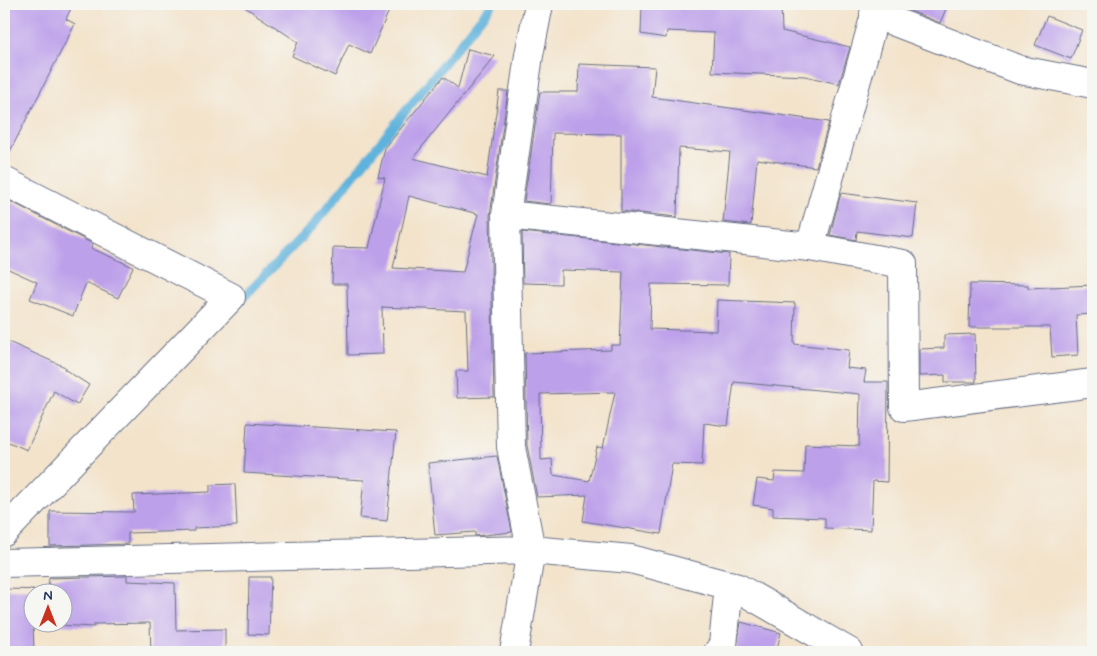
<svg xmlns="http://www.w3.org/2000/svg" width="1097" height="656" font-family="Mynerve,sans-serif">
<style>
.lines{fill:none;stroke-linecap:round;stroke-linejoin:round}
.stream{stroke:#5fb2db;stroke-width:9}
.building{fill:#bda0ea;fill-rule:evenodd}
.street-casing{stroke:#676e84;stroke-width:30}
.street{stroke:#fff;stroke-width:28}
</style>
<rect width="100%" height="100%" fill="#f6f6f2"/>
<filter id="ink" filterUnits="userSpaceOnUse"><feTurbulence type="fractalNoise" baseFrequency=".02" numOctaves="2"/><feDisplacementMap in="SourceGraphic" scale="10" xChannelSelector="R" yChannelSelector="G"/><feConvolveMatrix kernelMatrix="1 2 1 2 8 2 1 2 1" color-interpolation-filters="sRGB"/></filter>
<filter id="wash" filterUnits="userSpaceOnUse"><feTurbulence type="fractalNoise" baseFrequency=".0096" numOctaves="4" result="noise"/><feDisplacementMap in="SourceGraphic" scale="20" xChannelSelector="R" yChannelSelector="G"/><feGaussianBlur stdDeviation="1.12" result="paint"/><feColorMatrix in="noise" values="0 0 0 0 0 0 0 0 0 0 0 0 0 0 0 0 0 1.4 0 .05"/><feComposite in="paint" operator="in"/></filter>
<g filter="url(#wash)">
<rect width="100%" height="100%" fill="#f3e3cb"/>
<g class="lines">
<path class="stream" d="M 236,305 L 312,227 L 492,4"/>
</g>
<g id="blocks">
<path class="building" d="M 4,4 L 73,4 L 66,19 L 75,24 L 4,163 Z
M 240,4 L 392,4 L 370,54 L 349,44 L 335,76 L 292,56 L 298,42 Z
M 642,4 L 781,4 L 782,31 L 850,47 L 839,84 L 805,76 L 712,72 L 714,33 L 667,31 L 666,38 L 641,34 Z
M 893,4 L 948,4 L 940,23 Z
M 1047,16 L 1082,30 L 1071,59 L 1035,45 Z
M 468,49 L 495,56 L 413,158 L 487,177 L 499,91 L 508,91 L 490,215 L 494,397 L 457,398 L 456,371 L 468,371 L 466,311 L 382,307 L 383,354 L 348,355 L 347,284 L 332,284 L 333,247 L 369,248 L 385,178 L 378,177 L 385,148 L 443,77 L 458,88 ZM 409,196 L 478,214 L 463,272 L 393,268 Z
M 579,64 L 655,67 L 652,97 L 829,122 L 816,167 L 757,159 L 751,225 L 723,222 L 730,152 L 679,148 L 677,217 L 621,211 L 621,134 L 553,133 L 551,204 L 524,201 L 540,92 L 578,92 Z
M 841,193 L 917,203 L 913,238 L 857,231 L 856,240 L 830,235 Z
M 4,198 L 93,244 L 91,248 L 133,267 L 118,298 L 86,283 L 73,316 L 30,299 L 37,282 L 4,267 Z
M 522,232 L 729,254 L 728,285 L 651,284 L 650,329 L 716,331 L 717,300 L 795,303 L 794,344 L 849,350 L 847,368 L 866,370 L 864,382 L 888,382 L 887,482 L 873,481 L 871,530 L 825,528 L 825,518 L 773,516 L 773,508 L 753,505 L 757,479 L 774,481 L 775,472 L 804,473 L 805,444 L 859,446 L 860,394 L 734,382 L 728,426 L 704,423 L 702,465 L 672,464 L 661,534 L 583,521 L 587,495 L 537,497 L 527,445 L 525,353 L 611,350 L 611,345 L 620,345 L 623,272 L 561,270 L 561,284 L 523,283 ZM 615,392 L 603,448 L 597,447 L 589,481 L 553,475 L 552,459 L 541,460 L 540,394 Z
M 970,284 L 1028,285 L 1028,288 L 1093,285 L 1093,314 L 1076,315 L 1078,355 L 1052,357 L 1050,327 L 969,327 Z
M 975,334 L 976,382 L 945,382 L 945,375 L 919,376 L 919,349 L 944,348 L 944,335 Z
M 4,340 L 65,367 L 64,369 L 89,385 L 77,405 L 54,391 L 27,450 L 4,440 Z
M 247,423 L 396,432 L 387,521 L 360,518 L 364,480 L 244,473 Z
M 497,456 L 512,532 L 475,536 L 475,532 L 435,535 L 428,463 Z
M 235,484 L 237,526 L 194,528 L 194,531 L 128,533 L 128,544 L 50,546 L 50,511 L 134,512 L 133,495 L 210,492 L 210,485 Z
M 127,576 L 127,581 L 175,583 L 176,630 L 225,629 L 225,652 L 151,652 L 150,623 L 94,624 L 94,627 L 41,624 L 62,624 L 62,594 L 32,594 L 34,652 L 4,652 L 4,589 L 48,590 L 49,578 Z
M 249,577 L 271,577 L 269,635 L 248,634 Z
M 741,622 L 781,633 L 776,652 L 736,652 Z"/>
</g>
</g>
<g filter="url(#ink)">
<use href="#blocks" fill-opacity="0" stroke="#676e84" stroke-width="1"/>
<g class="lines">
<defs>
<path id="street" d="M 874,14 L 1020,70 L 1093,84
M 4,181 L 231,297 L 4,532
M 506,215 L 810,247 L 903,264 L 904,407 L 1093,383
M 810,247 L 878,4
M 4,563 L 531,550 L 631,559 L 738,588 L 849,652
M 514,652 L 531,550 L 511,447 L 506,215 L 529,55 L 539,4
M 718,652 L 723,645 L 729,585"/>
</defs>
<use href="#street" class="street-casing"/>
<use href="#street" class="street"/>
</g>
</g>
<rect width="1097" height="656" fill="none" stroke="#f6f6f2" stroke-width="20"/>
<g transform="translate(48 608)"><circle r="24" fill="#f6f6f2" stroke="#9ea6b7"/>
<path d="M0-4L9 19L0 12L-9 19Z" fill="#c8321e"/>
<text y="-8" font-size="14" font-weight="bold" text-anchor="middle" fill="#1b2f5e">N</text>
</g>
</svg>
